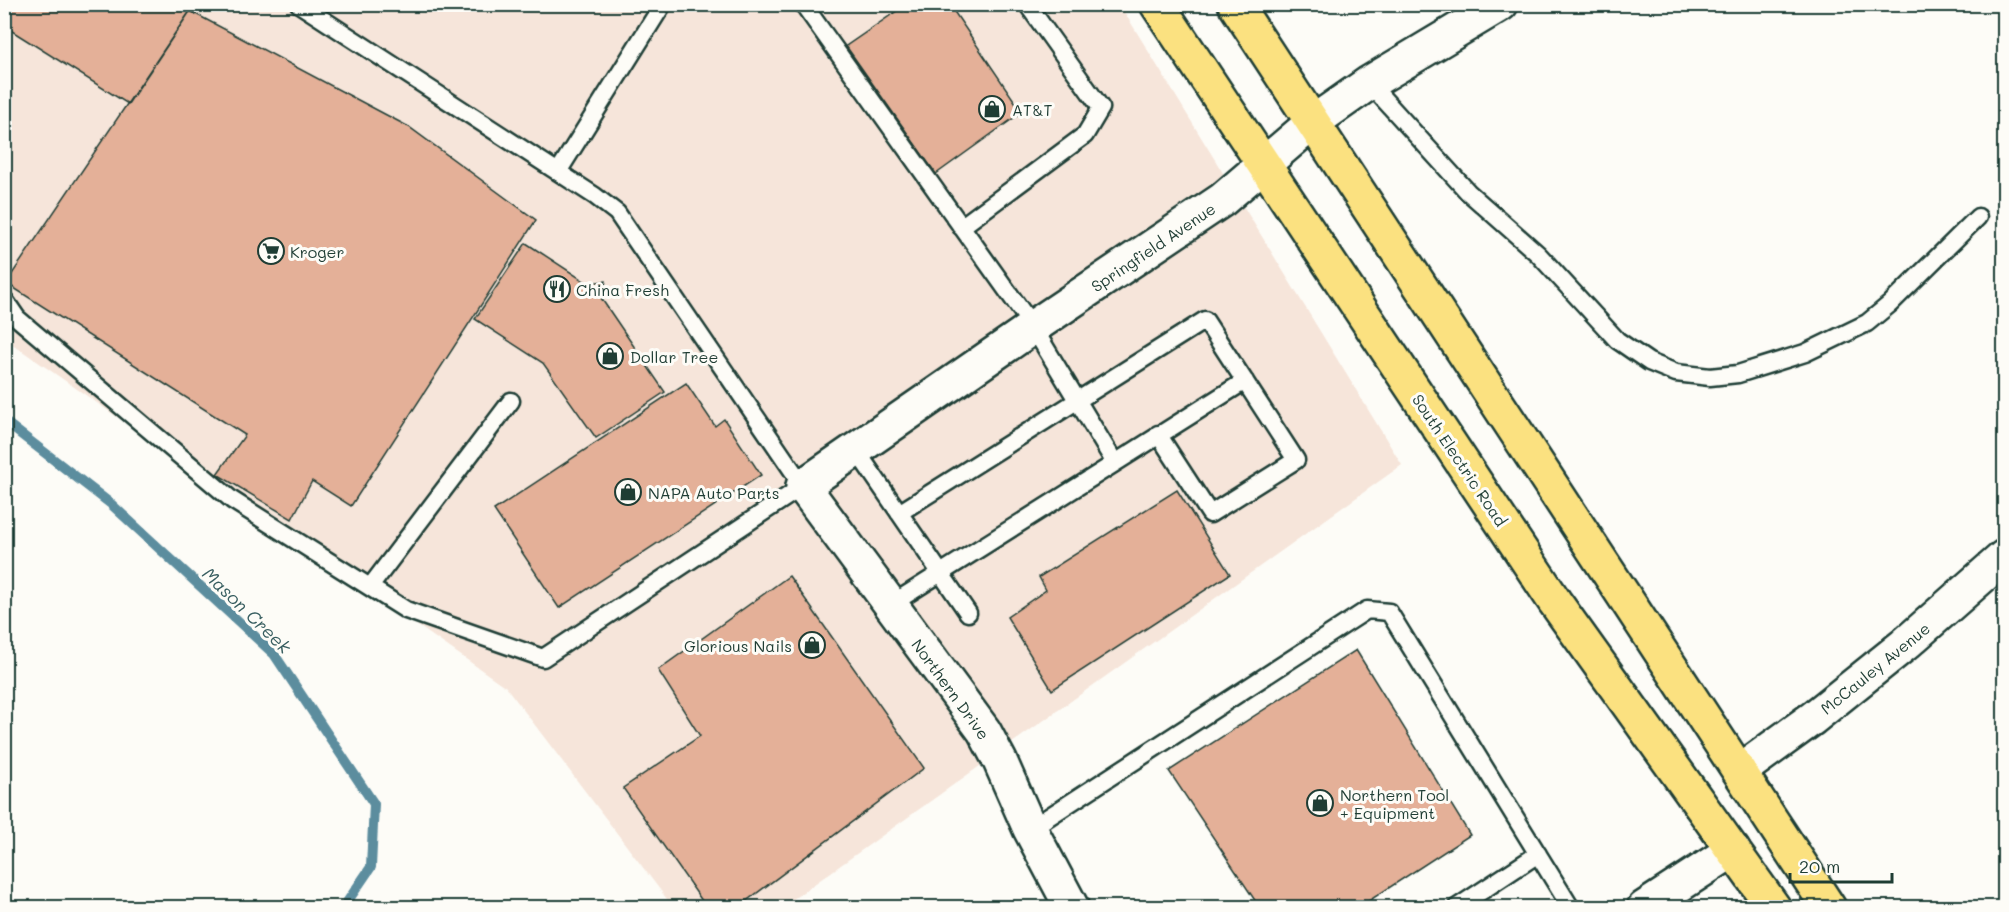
<svg xmlns="http://www.w3.org/2000/svg" width="2009" height="912" font-family="Mali,sans-serif">
<style>
.built{fill:#f6e5da}
.lines{fill:none;stroke-linecap:round;stroke-linejoin:round}
.stream{stroke:#5c8d9e;stroke-width:10}
.building{fill:#e4b098;stroke:#1f3d34;stroke-width:1.5}
.lane-casing{stroke:#1f3d34;stroke-width:21}
.street-casing{stroke:#1f3d34;stroke-width:38}
.primary-casing{stroke:#1f3d34;stroke-width:38}
.lane{stroke:#fdfcf7;stroke-width:16}
.street{stroke:#fdfcf7;stroke-width:33}
.primary{stroke:#fbe180;stroke-width:33}
.labels{text-anchor:middle;dominant-baseline:central;stroke-width:6;stroke-linejoin:round;paint-order:stroke}
.poi-label{font-size:16px;fill:#1f3d34;stroke:#fdfcf7;text-anchor:start}
.street-label{font-size:16px;fill:#1f3d34;stroke:#fdfcf7}
.water-label{font-size:18px;font-style:italic;fill:#385e60;stroke:#fdfcf7}
</style>
<rect width="100%" height="100%" fill="#fdfcf7"/>
<filter id="ink" filterUnits="userSpaceOnUse"><feTurbulence type="fractalNoise" baseFrequency=".0167" numOctaves="2"/><feDisplacementMap in="SourceGraphic" scale="12" xChannelSelector="R" yChannelSelector="G"/><feConvolveMatrix kernelMatrix="1 2 1 2 8 2 1 2 1" color-interpolation-filters="sRGB"/></filter>
<g filter="url(#ink)">
<path class="built" d="M 5,5 L 1120,5 L 1402,465 L 782,907 L 673,907 L 506,687 L 5,339 Z"/>
<g class="lines">
<path class="stream" d="M 4,421 L 111,504 L 274,654 L 374,804 L 371,867 L 343,908"/>
</g>
<path class="building" d="M 4,4 L 195,4 L 128,104 L 4,26 Z
M 907,4 L 949,4 L 1022,112 L 936,174 L 846,46 Z
M 190,11 L 409,127 L 536,220 L 351,506 L 312,481 L 292,519 L 217,474 L 245,435 L 6,283 Z
M 526,243 L 587,283 L 606,281 L 601,298 L 665,392 L 596,438 L 543,363 L 475,319 Z
M 686,383 L 715,426 L 724,419 L 761,475 L 559,608 L 494,510 Z
M 1177,490 L 1230,574 L 1052,690 L 1007,617 L 1046,590 L 1039,577 Z
M 789,576 L 924,768 L 737,908 L 707,908 L 623,788 L 700,736 L 658,670 Z
M 1356,650 L 1470,835 L 1358,908 L 1260,908 L 1169,771 Z"/>
<g class="lines">
<defs>
<path id="lane" d="M 803,4 L 1033,327 L 1115,463
M 1369,83 L 1468,192 L 1538,254 L 1617,340 L 1649,362 L 1676,373 L 1710,377 L 1738,374 L 1805,353 L 1867,323 L 1890,304 L 1978,217
M 558,172 L 663,4
M 961,227 L 1085,135 L 1101,108 L 1027,4
M 4,299 L 17,318 L 232,500 L 406,610 L 543,658 L 803,486 L 617,213 L 595,196 L 299,4
M 856,450 L 968,613
M 899,513 L 1205,320 L 1296,460 L 1210,514 L 1158,434
M 370,587 L 511,401
M 890,605 L 1245,381
M 1030,829 L 1367,610 L 1389,612 L 1571,908
M 1456,908 L 1538,854"/>
<path id="street" d="M 1740,771 L 1813,718 L 1904,645 L 2004,557
M 1072,908 L 1030,829 L 1000,761 L 984,731 L 803,486 L 1033,327 L 1222,200 L 1312,123 L 1369,83 L 1501,4
M 1644,908 L 1733,850"/>
<path id="primary" d="M 1157,4 L 1555,602 L 1774,908
M 1235,4 L 1829,908"/>
</defs>
<use href="#lane" class="lane-casing"/>
<use href="#street" class="street-casing"/>
<use href="#primary" class="primary-casing"/>
<use href="#lane" class="lane"/>
<use href="#street" class="street"/>
<use href="#primary" class="primary"/>
</g>
</g>
<defs>
<symbol id="shop-ring" viewBox="-11 -11 22 22"><circle r="9.5" fill="#fdfcf7" stroke="#1f3d34" stroke-width="1.5"/><path d="M-5-2.5h2.3a2.7 3.5 0 0 1 5.4 0H5L5.5 6h-11ZM-1.5-2.5h3a1.5 2.3 0 0 0-3 0Z" fill="#1f3d34"/></symbol>
<symbol id="supermarket-ring" viewBox="-11 -11 22 22"><circle r="9.5" fill="#fdfcf7" stroke="#1f3d34" stroke-width="1.5"/><path d="M-6-5.5h2.5l.6 2H6L4.5 2H-2.5L-4.4-4H-6ZM-1.5 3.2a1.3 1.3 0 1 0 .1 0ZM3 3.2a1.3 1.3 0 1 0 .1 0Z" fill="#1f3d34"/></symbol>
<symbol id="restaurant-ring" viewBox="-11 -11 22 22"><circle r="9.5" fill="#fdfcf7" stroke="#1f3d34" stroke-width="1.5"/><path d="M-5-6h1v4h1v-4h1v4h1v-4h1v5L-1.5 .5V6h-2V.5L-5-1ZM5-6V6H3V1.5H1.5Q1.5-4 5-6Z" fill="#1f3d34"/></symbol>
</defs>
<g fill-rule="evenodd">
<use href="#shop-ring" x="977" y="94" width="30" height="30"/>
<use href="#supermarket-ring" x="256" y="236" width="30" height="30"/>
<use href="#restaurant-ring" x="542" y="274" width="30" height="30"/>
<use href="#shop-ring" x="595" y="341" width="30" height="30"/>
<use href="#shop-ring" x="613" y="477" width="30" height="30"/>
<use href="#shop-ring" x="797" y="630" width="30" height="30"/>
<use href="#shop-ring" x="1305" y="788" width="30" height="30"/>
</g>
<g class="labels">
<g class="poi-label">
<text x="1012" y="109">AT&amp;T</text>
<text x="290" y="251">Kroger</text>
<text x="576" y="289">China Fresh</text>
<text x="630" y="356">Dollar Tree</text>
<text x="648" y="492">NAPA Auto Parts</text>
<text x="792" y="645" text-anchor="end">Glorious Nails</text>
<text x="1340" y="794">Northern Tool<tspan x="1340" dy="18">+ Equipment</tspan></text>
</g>
<g class="street-label">
<text transform="translate(1153 247) rotate(-34)">Springfield Avenue</text>
<text transform="translate(1460 460) rotate(56)">South Electric Road</text>
<text transform="translate(1875 668) rotate(-39)">McCauley Avenue</text>
<text transform="translate(951 689) rotate(54)">Northern Drive</text>
</g>
<g class="water-label">
<text transform="translate(247 610) rotate(44)">Mason Creek</text>
</g>
</g>
<rect width="2009" height="912" fill="none" stroke="#fdfcf7" stroke-width="24"/>
<rect x="12" y="12" width="1985" height="888" fill="none" stroke="#1f3d34" stroke-width="2" filter="url(#ink)"/>
<path d="M1790 873v9h102v-9" fill="none" stroke="#1f3d34" stroke-width="3"/>
<text x="1799" y="873" font-size="18" fill="#1f3d34" stroke="#fdfcf7" stroke-width="4.5" paint-order="stroke">20 m</text>
</svg>
